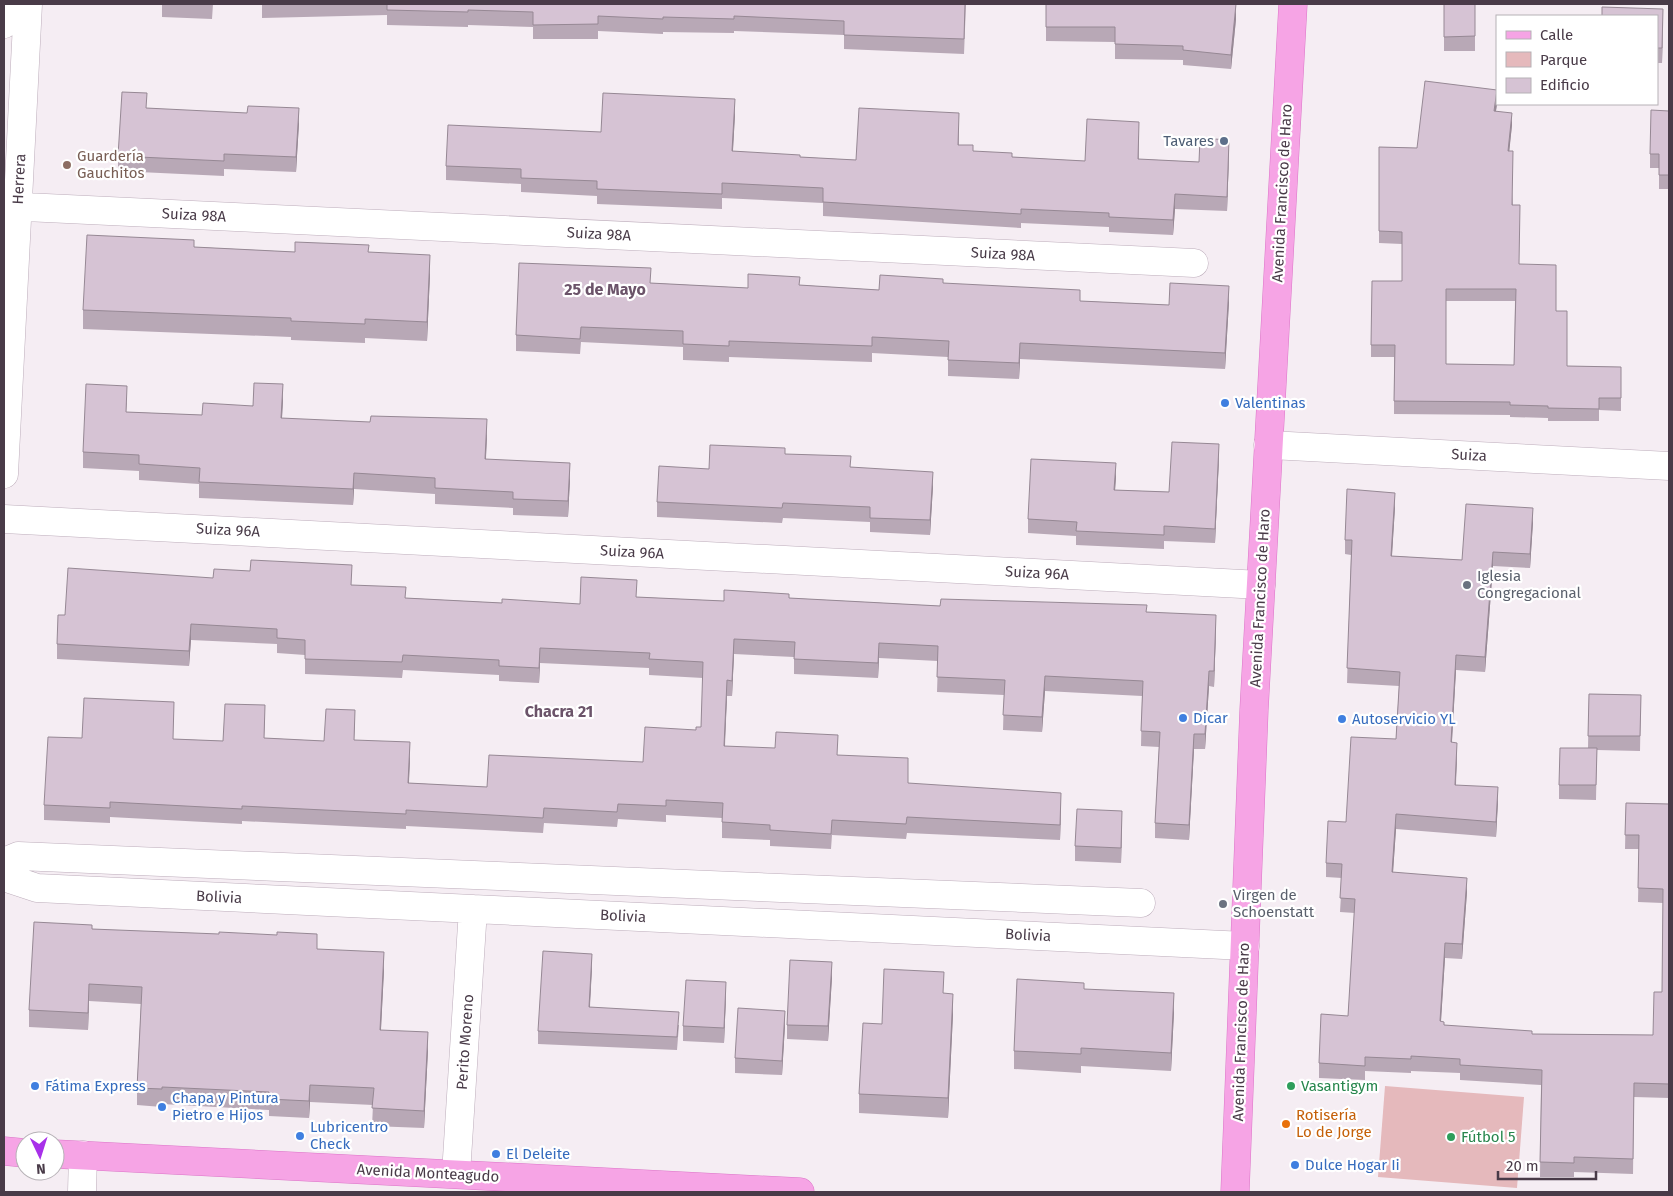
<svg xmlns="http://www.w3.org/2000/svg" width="1673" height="1196" font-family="'Fira Sans',sans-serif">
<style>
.green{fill:#e5b9bc}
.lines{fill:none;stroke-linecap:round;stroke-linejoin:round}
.minor-casing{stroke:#bdadbb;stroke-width:29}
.major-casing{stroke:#db75c7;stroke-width:29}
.minor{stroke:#fff;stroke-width:28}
.major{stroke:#f6a4e5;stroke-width:28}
.wall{fill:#b8a8b6;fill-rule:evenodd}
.shaded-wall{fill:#968894}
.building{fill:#d6c3d4;stroke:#968894;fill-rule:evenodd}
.service-dot{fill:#5c6f8a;stroke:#fff;stroke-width:2}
.education-dot{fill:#8d6e63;stroke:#fff;stroke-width:2}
.shop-dot{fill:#3f7fe0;stroke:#fff;stroke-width:2}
.worship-dot{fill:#6b7280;stroke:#fff;stroke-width:2}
.leisure-dot{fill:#2e9e5b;stroke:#fff;stroke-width:2}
.food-dot{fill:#e8710a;stroke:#fff;stroke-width:2}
.labels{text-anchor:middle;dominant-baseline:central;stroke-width:4.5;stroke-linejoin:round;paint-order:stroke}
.service-label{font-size:15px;fill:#4e5e75;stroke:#fff;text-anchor:end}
.education-label{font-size:15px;fill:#785e54;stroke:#fff;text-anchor:start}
.street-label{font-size:15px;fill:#493b48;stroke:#fff}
.shop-label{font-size:15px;fill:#366cbe;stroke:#fff;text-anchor:start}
.worship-label{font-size:15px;fill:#5b616d;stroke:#fff;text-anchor:start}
.leisure-label{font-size:15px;fill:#27864d;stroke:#fff;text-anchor:start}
.food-label{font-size:15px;fill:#c56008;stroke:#fff;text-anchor:start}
.neighbourhood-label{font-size:16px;font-weight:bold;fill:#6b5369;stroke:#fff}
</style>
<rect width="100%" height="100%" fill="#f5edf3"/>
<path class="green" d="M 1385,1086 L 1524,1097 L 1517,1188 L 1378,1177 Z"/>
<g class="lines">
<defs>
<path id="minor" d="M 4,24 L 5,4
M 4,206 L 1194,263
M 1268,445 L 1669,466
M 4,474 L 28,4
M 4,519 L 1261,585
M 4,862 L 18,856 L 1141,903
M 4,877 L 37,888 L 1245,946
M 456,1174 L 473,909
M 82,1192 L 83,1155"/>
<path id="major" d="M 4,1151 L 25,1153
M 55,1154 L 800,1192
M 1235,1192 L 1254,710 L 1293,4"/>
</defs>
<use href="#minor" class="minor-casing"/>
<use href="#major" class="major-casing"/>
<use href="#minor" class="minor"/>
<use href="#major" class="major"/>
</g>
<path class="wall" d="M 140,4 L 213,4 L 212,19 L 162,17 L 162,5 Z
M 262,4 L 966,4 L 964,54 L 844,49 L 844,35 L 734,31 L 734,33 L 663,32 L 663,34 L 598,31 L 598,39 L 533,39 L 533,27 L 468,25 L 468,27 L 387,25 L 387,15 L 262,18 Z
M 1046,4 L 1236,19 L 1231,69 L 1183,65 L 1183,60 L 1115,59 L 1115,42 L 1046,41 Z
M 1444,4 L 1475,4 L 1475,51 L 1444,51 Z
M 1657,16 L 1663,23 L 1662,63 L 1657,63 Z
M 1497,90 L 1497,104 L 1496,111 L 1512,125 L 1509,151 L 1513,205 L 1519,264 L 1556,311 L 1567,366 L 1621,367 L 1621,411 L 1599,410 L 1599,421 L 1548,421 L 1548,418 L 1510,417 L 1510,415 L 1394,414 L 1394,357 L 1371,357 L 1371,345 L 1402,281 L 1402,244 L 1379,243 L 1379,147 L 1417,148 ZM 1446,301 L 1515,301 L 1514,365 L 1446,364 Z
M 147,108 L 299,123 L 296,172 L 224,169 L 224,176 L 118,171 L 118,156 Z
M 1669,111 L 1669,189 L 1659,189 L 1659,168 L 1650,168 L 1650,154 Z
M 735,114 L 733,151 L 800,157 L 856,160 L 959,128 L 959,145 L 973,151 L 1012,157 L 1085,161 L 1139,136 L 1139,159 L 1199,162 L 1229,154 L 1227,211 L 1175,209 L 1173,235 L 1109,232 L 1109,227 L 1021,223 L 1021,228 L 823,216 L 823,203 L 722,198 L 722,209 L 597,204 L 597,196 L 521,192 L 521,184 L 446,180 L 446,166 L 601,132 Z
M 194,247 L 295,252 L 369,252 L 430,274 L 427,341 L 365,338 L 365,343 L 291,340 L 291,337 L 83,329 L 83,310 Z
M 651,283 L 748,288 L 800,285 L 879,290 L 943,283 L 1080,301 L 1169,305 L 1229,302 L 1225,369 L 1020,359 L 1019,379 L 948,376 L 948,357 L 872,353 L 872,362 L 729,357 L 729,362 L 683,360 L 683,347 L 581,342 L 580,354 L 516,351 L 516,335 Z
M 283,400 L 282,418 L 487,435 L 486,459 L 570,479 L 568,517 L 513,515 L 513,508 L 435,504 L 435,494 L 354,489 L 353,505 L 199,498 L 199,484 L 139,480 L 139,471 L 83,468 L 83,452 L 127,402 L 126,412 L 202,415 Z
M 785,454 L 851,467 L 933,486 L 930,535 L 870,532 L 870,522 L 783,518 L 782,523 L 657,517 L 657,502 L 709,469 Z
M 1219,458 L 1215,543 L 1164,541 L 1164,549 L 1076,545 L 1076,536 L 1028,533 L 1028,519 L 1116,477 L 1115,490 L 1169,492 Z
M 1395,507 L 1392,556 L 1462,560 L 1533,522 L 1530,568 L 1493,566 L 1485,672 L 1456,670 L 1452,742 L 1457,757 L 1456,785 L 1498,801 L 1496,837 L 1396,829 L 1393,872 L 1467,892 L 1462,959 L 1445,958 L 1441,1021 L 1444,1025 L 1532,1034 L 1653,1035 L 1662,992 L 1663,903 L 1638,902 L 1639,849 L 1625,849 L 1626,803 L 1669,804 L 1669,1098 L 1634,1097 L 1633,1174 L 1574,1172 L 1574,1177 L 1540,1177 L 1541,1085 L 1460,1080 L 1460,1073 L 1411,1071 L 1411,1073 L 1365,1071 L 1365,1080 L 1319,1078 L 1319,1063 L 1348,1016 L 1355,913 L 1340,912 L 1342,878 L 1326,877 L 1326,863 L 1346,822 L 1396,739 L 1399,686 L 1347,683 L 1351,555 L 1345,554 L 1345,540 Z
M 213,578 L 351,585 L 406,598 L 502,603 L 580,604 L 637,597 L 724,601 L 789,598 L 940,606 L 1147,612 L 1216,630 L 1214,687 L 1209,686 L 1205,749 L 1194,749 L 1189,840 L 1155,838 L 1155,823 L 1159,747 L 1141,746 L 1142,696 L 1045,691 L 1042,732 L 1003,730 L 1004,695 L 937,692 L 938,661 L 879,658 L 878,678 L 794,674 L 794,657 L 734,654 L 732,696 L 727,696 L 725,746 L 838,755 L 908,783 L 1061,809 L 1060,840 L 907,833 L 906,839 L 832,835 L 831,849 L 770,846 L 770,840 L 722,838 L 722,818 L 666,815 L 666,822 L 618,819 L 617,827 L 544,823 L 543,833 L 406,826 L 406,829 L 242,821 L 242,824 L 110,817 L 110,823 L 44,820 L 44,805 L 82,738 L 173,739 L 223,741 L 265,721 L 264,738 L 324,741 L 355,726 L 354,740 L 410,758 L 409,783 L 487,787 L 643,762 L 701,727 L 703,678 L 649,675 L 649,668 L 540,663 L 539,683 L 499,681 L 499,675 L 403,670 L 402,678 L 305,674 L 305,655 L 277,653 L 277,644 L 191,640 L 189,666 L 57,659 L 57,644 L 65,615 Z
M 1589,694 L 1641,695 L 1640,751 L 1597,750 L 1596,800 L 1559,799 L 1559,785 L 1588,748 Z
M 1122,826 L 1121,863 L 1075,861 L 1075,846 Z
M 92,929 L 317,949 L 384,970 L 381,1030 L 428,1050 L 424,1128 L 372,1126 L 373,1105 L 310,1102 L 309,1118 L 269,1116 L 269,1110 L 162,1104 L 162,1107 L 137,1105 L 137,1088 L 141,1004 L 89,1001 L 88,1030 L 29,1027 L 29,1010 Z
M 592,967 L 590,1007 L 679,1025 L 677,1050 L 538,1044 L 538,1031 Z
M 832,977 L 828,1041 L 787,1039 L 787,1025 Z
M 1084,989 L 1174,1012 L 1171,1071 L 1081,1066 L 1081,1073 L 1014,1069 L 1014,1051 Z
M 944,993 L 953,1014 L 948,1118 L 859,1113 L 859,1094 L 882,1024 Z
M 726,996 L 724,1043 L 683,1041 L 683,1026 Z
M 785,1025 L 782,1075 L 735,1073 L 735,1058 Z"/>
<path class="shaded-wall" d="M 1236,4 L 1236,19 L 1231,69 L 1231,55 Z
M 1663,9 L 1663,23 L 1662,63 L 1662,48 Z
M 1497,92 L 1497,104 L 1494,123 L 1494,111 Z
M 735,99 L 735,114 L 732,166 L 732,151 Z
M 299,108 L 299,123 L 296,172 L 296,157 Z
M 1512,113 L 1512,125 L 1508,164 L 1508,151 Z
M 1229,140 L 1229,154 L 1227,211 L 1227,197 Z
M 1175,194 L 1175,209 L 1173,235 L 1173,220 Z
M 430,255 L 430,274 L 427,341 L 427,322 Z
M 1229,286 L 1229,302 L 1225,369 L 1225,353 Z
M 1020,343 L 1020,359 L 1019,379 L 1019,363 Z
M 283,384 L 283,400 L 281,434 L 281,418 Z
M 487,419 L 487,435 L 485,475 L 485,459 Z
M 1219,444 L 1219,458 L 1215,543 L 1215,529 Z
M 570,463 L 570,479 L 568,517 L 568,501 Z
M 1116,463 L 1116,477 L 1114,504 L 1114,490 Z
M 933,472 L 933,486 L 930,535 L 930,520 Z
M 354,473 L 354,489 L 353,505 L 353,489 Z
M 1395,493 L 1395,507 L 1391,570 L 1391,556 Z
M 1533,508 L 1533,522 L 1530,568 L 1530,554 Z
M 1493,552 L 1493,566 L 1485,672 L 1485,657 Z
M 1216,615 L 1216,630 L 1214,687 L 1214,671 Z
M 191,624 L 191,640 L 189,666 L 189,651 Z
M 734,639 L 734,654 L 732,696 L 732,681 Z
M 879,643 L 879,658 L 878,678 L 878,663 Z
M 540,648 L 540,663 L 539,683 L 539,668 Z
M 1456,655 L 1456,670 L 1451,757 L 1451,742 Z
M 1209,671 L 1209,686 L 1205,749 L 1205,734 Z
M 1045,676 L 1045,691 L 1042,732 L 1042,717 Z
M 727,680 L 727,696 L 724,761 L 724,746 Z
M 1194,734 L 1194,749 L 1189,840 L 1189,825 Z
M 410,742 L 410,758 L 408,799 L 408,783 Z
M 1457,743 L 1457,757 L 1455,799 L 1455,785 Z
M 1498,787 L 1498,801 L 1496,837 L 1496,822 Z
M 1061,793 L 1061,809 L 1060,840 L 1060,825 Z
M 1122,811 L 1122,826 L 1121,863 L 1121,848 Z
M 1396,814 L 1396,829 L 1392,887 L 1392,872 Z
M 1467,878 L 1467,892 L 1462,959 L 1462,944 Z
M 1445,943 L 1445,958 L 1440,1036 L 1440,1021 Z
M 384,952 L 384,970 L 380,1047 L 380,1030 Z
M 592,954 L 592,967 L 589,1020 L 589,1007 Z
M 832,962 L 832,977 L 828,1041 L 828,1026 Z
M 726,982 L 726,996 L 724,1043 L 724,1028 Z
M 89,984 L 89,1001 L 88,1030 L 88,1013 Z
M 1174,993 L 1174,1012 L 1171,1071 L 1171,1053 Z
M 953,994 L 953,1014 L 948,1118 L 948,1098 Z
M 785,1011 L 785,1025 L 782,1075 L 782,1061 Z
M 428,1032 L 428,1050 L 424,1128 L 424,1111 Z
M 310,1085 L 310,1102 L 309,1118 L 309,1101 Z"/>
<path class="building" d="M 387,4 L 965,4 L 964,39 L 844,35 L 844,21 L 734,16 L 734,19 L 663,17 L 663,19 L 598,16 L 598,24 L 533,25 L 533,12 L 468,10 L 468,12 L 387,10 Z
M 1046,4 L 1236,4 L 1231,55 L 1183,50 L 1183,46 L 1115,44 L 1115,27 L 1046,27 Z
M 1444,4 L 1475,4 L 1475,36 L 1444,37 Z
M 1602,7 L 1663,9 L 1662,48 L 1657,48 L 1657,16 L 1602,16 Z
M 1425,81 L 1497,90 L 1494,111 L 1512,113 L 1508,151 L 1513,151 L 1512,205 L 1520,205 L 1519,264 L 1556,265 L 1556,311 L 1567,311 L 1567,366 L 1621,367 L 1621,398 L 1599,398 L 1599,409 L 1548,408 L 1548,406 L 1510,405 L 1510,402 L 1394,401 L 1395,345 L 1371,345 L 1372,281 L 1402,281 L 1402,232 L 1379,231 L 1379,147 L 1417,148 ZM 1446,289 L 1516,289 L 1514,365 L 1446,364 Z
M 122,92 L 147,93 L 146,108 L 247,113 L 248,106 L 299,108 L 296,157 L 224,154 L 224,161 L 118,156 Z
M 603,93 L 735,99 L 732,151 L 800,155 L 800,157 L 856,160 L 859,108 L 959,113 L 958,145 L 973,145 L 973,151 L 1012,153 L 1012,157 L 1085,161 L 1087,119 L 1139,122 L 1138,159 L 1199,162 L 1200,138 L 1229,140 L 1227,197 L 1175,194 L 1173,220 L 1109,217 L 1109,213 L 1021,209 L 1021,214 L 823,202 L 823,188 L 722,183 L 722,194 L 597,189 L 597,181 L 521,178 L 521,169 L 446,166 L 448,125 L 601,132 Z
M 1651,110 L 1669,111 L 1669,175 L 1659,175 L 1659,154 L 1650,154 Z
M 87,235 L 194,240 L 194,247 L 295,252 L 295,242 L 369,245 L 368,252 L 430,255 L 427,322 L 365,319 L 365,324 L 291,321 L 291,318 L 83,310 Z
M 519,263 L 651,268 L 650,283 L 748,288 L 748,274 L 800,277 L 799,285 L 879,290 L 880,275 L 943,279 L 943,283 L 1080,290 L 1080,301 L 1169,305 L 1170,283 L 1229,286 L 1225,353 L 1020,343 L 1019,363 L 948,360 L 949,341 L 872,337 L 872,346 L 729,341 L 729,346 L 683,344 L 683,331 L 581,327 L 580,339 L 516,335 Z
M 254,383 L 283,384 L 281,418 L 370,422 L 371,416 L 487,419 L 485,459 L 570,463 L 568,501 L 513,499 L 513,492 L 435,488 L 435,478 L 354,473 L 353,489 L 199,482 L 200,468 L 139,464 L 139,455 L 83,452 L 86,384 L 127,386 L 126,412 L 202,415 L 203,403 L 253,406 Z
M 1172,442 L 1219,444 L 1215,529 L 1164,526 L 1164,535 L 1076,531 L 1077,522 L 1028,519 L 1031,459 L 1116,463 L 1114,490 L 1169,492 Z
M 710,445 L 785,448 L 785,454 L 851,456 L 850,467 L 933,472 L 930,520 L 870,518 L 870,507 L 783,503 L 782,508 L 657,502 L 659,466 L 709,469 Z
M 1347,489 L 1395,493 L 1391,556 L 1462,560 L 1466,504 L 1533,508 L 1530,554 L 1493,552 L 1485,657 L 1456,655 L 1451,742 L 1457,743 L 1455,785 L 1498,787 L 1496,822 L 1396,814 L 1392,872 L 1467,878 L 1462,944 L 1445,943 L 1440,1021 L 1444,1022 L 1444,1025 L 1532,1031 L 1532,1034 L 1653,1035 L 1654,992 L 1662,992 L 1663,889 L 1638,888 L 1639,835 L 1625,835 L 1626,803 L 1669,804 L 1669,1084 L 1634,1083 L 1633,1159 L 1574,1157 L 1574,1163 L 1540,1162 L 1542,1070 L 1460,1065 L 1460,1059 L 1411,1056 L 1411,1059 L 1365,1057 L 1365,1066 L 1319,1063 L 1321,1014 L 1348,1016 L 1355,899 L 1340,898 L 1342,864 L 1326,863 L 1328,821 L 1346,822 L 1351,737 L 1396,739 L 1400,672 L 1347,668 L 1352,540 L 1345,540 Z
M 251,560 L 352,565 L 351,585 L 406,587 L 405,598 L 502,603 L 502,599 L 580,604 L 581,577 L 637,580 L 636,597 L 724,601 L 724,590 L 789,594 L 789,598 L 940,606 L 941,599 L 1147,605 L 1146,612 L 1216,615 L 1214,671 L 1209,671 L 1205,734 L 1194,734 L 1189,825 L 1155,823 L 1160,732 L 1141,731 L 1143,681 L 1045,676 L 1042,717 L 1003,715 L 1005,680 L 937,677 L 938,646 L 879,643 L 878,663 L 794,659 L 795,642 L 734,639 L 732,681 L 727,680 L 724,746 L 775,748 L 776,732 L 838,735 L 837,755 L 908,758 L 908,783 L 1061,793 L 1060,825 L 907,817 L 906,824 L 832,820 L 831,834 L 770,830 L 770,825 L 722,822 L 723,803 L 666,800 L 666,806 L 618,804 L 617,812 L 544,808 L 543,818 L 406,810 L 406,814 L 242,806 L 242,809 L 110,802 L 110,808 L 44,805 L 48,737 L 82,738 L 84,698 L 174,702 L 173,739 L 223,741 L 225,704 L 265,705 L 264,738 L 324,741 L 326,709 L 355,710 L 354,740 L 410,742 L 408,783 L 487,787 L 489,755 L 643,762 L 645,727 L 696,730 L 696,727 L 701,727 L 703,662 L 649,659 L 650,653 L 540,648 L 539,668 L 499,666 L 499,660 L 403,655 L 402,662 L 305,659 L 305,640 L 277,638 L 277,629 L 191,624 L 189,651 L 57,644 L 58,615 L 65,615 L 68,568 L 213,578 L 214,569 L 250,571 Z
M 1589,694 L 1641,695 L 1640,736 L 1588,736 Z
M 1560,748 L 1597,748 L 1596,785 L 1559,785 Z
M 1077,809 L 1122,811 L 1121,848 L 1075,846 Z
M 34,922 L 92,925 L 92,929 L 219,934 L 219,932 L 277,935 L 277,932 L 317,934 L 317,949 L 384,952 L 380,1030 L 428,1032 L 424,1111 L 372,1108 L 374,1088 L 310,1085 L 309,1101 L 269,1099 L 269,1092 L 162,1087 L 162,1089 L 137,1088 L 142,987 L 89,984 L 88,1013 L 29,1010 Z
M 543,951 L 592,954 L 589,1007 L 679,1012 L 677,1037 L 538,1031 Z
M 790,960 L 832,962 L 828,1026 L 787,1025 Z
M 884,969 L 944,972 L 943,993 L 953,994 L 948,1098 L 859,1094 L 863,1023 L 882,1024 Z
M 1017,979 L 1084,983 L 1084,989 L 1174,993 L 1171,1053 L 1081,1048 L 1081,1054 L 1014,1051 Z
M 686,980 L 726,982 L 724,1028 L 683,1026 Z
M 738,1008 L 785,1011 L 782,1061 L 735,1058 Z"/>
<circle class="service-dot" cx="1224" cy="141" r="5"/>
<circle class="education-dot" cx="67" cy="165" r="5"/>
<g class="shop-dot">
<circle cx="1225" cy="403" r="5"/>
<circle cx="1183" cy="718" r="5"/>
<circle cx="1342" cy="719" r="5"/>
<circle cx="35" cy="1086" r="5"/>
<circle cx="162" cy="1107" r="5"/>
<circle cx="300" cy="1136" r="5"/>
<circle cx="496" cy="1154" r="5"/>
<circle cx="1295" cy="1165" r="5"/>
</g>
<g class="worship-dot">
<circle cx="1467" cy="585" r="5"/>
<circle cx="1223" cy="904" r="5"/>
</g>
<g class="leisure-dot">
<circle cx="1291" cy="1086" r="5"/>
<circle cx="1451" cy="1137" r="5"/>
</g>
<circle class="food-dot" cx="1286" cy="1124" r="5"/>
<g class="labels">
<g class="service-label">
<text x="1214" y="141">Tavares</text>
</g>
<g class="education-label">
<text x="77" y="156">Guardería<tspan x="77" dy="17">Gauchitos</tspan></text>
</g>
<g class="street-label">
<text transform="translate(19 179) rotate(-87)">Herrera</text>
<text transform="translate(1282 193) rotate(-87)">Avenida Francisco de Haro</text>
<text transform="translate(194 215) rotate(3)">Suiza 98A</text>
<text transform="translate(599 234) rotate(3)">Suiza 98A</text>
<text transform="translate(1003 254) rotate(3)">Suiza 98A</text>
<text transform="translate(1469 455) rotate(3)">Suiza</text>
<text transform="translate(228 530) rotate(3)">Suiza 96A</text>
<text transform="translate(632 552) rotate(3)">Suiza 96A</text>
<text transform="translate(1037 573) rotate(3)">Suiza 96A</text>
<text transform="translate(1260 598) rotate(-87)">Avenida Francisco de Haro</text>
<text transform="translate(219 897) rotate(3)">Bolivia</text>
<text transform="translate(623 916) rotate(3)">Bolivia</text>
<text transform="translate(1028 935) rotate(3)">Bolivia</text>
<text transform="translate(1241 1032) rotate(-88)">Avenida Francisco de Haro</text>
<text transform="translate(465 1042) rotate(-86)">Perito Moreno</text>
<text transform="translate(428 1173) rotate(3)">Avenida Monteagudo</text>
</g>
<g class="shop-label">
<text x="1235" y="403">Valentinas</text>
<text x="1193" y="718">Dicar</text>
<text x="1352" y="719">Autoservicio YL</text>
<text x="45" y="1086">Fátima Express</text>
<text x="172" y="1098">Chapa y Pintura<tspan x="172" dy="17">Pietro e Hijos</tspan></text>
<text x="310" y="1127">Lubricentro<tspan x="310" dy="17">Check</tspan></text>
<text x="506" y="1154">El Deleite</text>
<text x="1305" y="1165">Dulce Hogar Ii</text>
</g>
<g class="worship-label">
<text x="1477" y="576">Iglesia<tspan x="1477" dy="17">Congregacional</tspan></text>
<text x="1233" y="895">Virgen de<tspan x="1233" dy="17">Schoenstatt</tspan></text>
</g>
<g class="leisure-label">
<text x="1301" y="1086">Vasantigym</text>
<text x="1461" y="1137">Fútbol 5</text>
</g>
<g class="food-label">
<text x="1296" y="1115">Rotisería<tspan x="1296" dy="17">Lo de Jorge</tspan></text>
</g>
<g class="neighbourhood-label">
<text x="605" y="289">25 de Mayo</text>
<text x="559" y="711">Chacra 21</text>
</g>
</g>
<rect width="1673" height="1196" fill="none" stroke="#493b48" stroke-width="10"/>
<rect x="1496" y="15" width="162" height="90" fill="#ffffff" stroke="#b6b1b6"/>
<rect x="1506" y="31" width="25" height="8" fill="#f6a4e5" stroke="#b6b1b6"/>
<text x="1540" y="40" font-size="15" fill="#493b48">Calle</text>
<rect x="1506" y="52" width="25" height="15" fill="#e5b9bc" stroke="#b6b1b6"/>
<text x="1540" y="65" font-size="15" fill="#493b48">Parque</text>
<rect x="1506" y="78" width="25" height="15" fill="#d6c3d4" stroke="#b6b1b6"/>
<text x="1540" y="90" font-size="15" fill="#493b48">Edificio</text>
<g transform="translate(40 1156) rotate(176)"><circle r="24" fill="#ffffff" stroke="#b6b1b6"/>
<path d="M0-4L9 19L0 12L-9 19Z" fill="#a830e9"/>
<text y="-8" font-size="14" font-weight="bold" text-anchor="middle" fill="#493b48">N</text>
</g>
<path d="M1498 1171v8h98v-8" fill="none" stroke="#493b48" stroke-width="2.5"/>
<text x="1506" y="1171" font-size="15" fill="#493b48" stroke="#ffffff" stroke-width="4" paint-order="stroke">20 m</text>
</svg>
